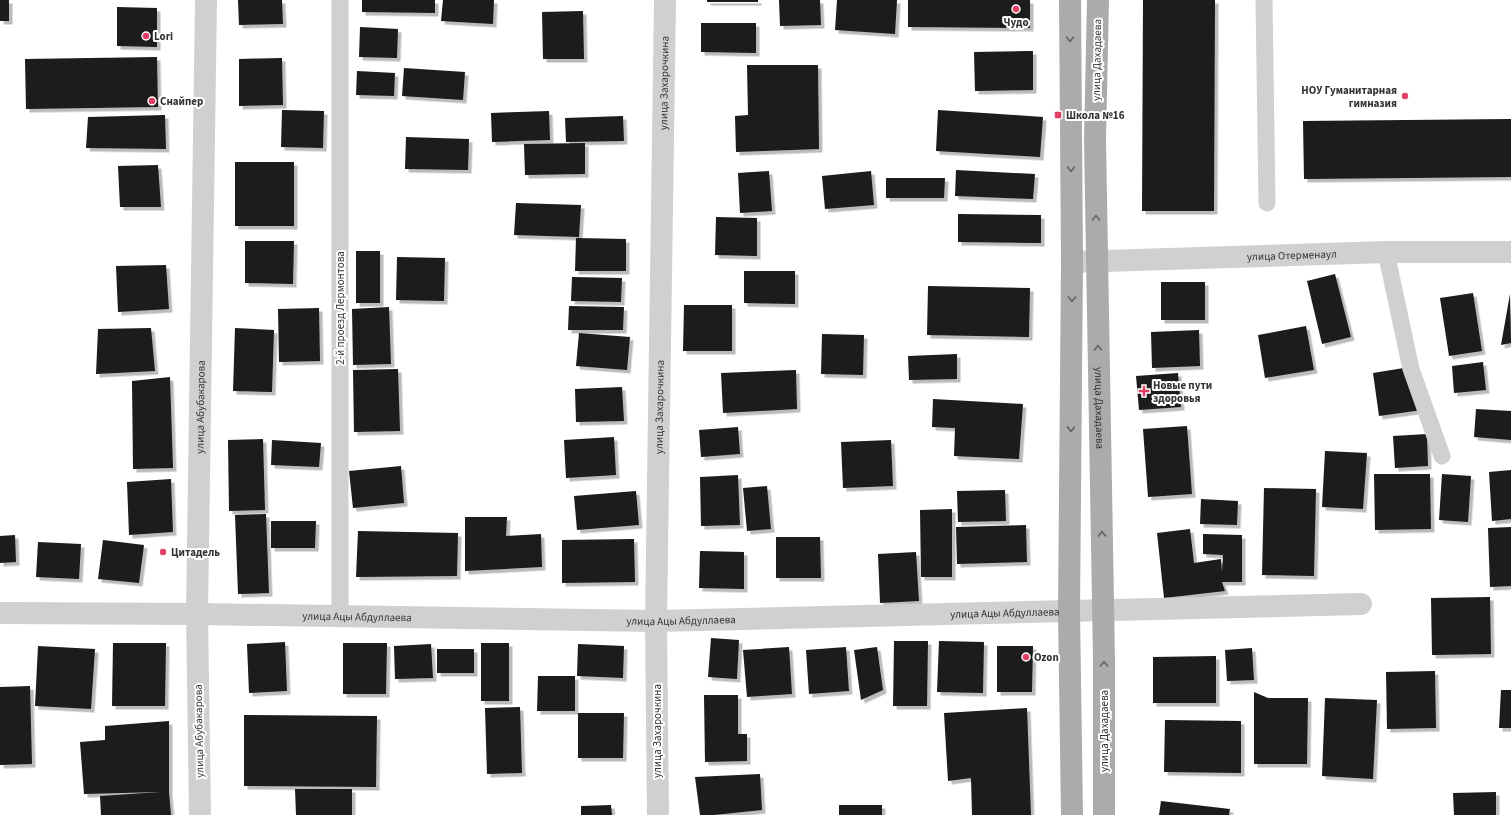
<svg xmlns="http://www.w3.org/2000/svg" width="1511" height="815" font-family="'Source Sans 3',sans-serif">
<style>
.building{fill:#1a1a1a;filter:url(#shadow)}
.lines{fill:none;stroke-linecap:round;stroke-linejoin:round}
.service{stroke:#d0d0d0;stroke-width:17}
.minor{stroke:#d0d0d0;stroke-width:22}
.primary{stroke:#ababab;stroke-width:22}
.oneway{stroke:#636363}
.poi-dot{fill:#e03f66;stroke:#fff;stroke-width:1.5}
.labels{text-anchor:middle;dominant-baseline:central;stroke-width:4;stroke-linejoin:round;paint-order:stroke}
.poi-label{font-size:11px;font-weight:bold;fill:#333;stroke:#fff;text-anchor:start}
.street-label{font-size:11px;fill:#333;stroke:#fff}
</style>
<defs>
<filter id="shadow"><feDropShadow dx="3.5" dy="3.5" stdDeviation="0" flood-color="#0004"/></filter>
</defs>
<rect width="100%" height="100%" fill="#fff"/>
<path class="building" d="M 0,0 L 9,0 L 9,21 L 0,21 Z
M 238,0 L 282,0 L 283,24 L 239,25 Z
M 362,0 L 435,0 L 435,13 L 362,12 Z
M 443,0 L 494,0 L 493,24 L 441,21 Z
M 707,0 L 758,0 L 758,2 L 707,2 Z
M 779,0 L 820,0 L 821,25 L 780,26 Z
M 837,0 L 897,0 L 895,34 L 835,30 Z
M 908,0 L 1030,0 L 1030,28 L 908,27 Z
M 1143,0 L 1215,0 L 1214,211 L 1142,211 Z
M 117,7 L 157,8 L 157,47 L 117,46 Z
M 583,11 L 584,59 L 543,59 L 542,12 Z
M 701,23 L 756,23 L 756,53 L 701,52 Z
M 360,27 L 398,29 L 397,58 L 359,57 Z
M 1033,51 L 1033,90 L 975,91 L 974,52 Z
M 157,57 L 158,107 L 26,109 L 25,59 Z
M 282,58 L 283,105 L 239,106 L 239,59 Z
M 747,65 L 818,65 L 819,149 L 736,152 L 735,116 L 748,115 Z
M 404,68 L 465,72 L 463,100 L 402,96 Z
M 357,71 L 395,73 L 394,96 L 356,95 Z
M 282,110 L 324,111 L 323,148 L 281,147 Z
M 938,110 L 1043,117 L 1040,157 L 936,151 Z
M 549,111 L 550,140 L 492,142 L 491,113 Z
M 165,115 L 166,149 L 86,148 L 88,117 Z
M 623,116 L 624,141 L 566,142 L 565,118 Z
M 1511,119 L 1511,177 L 1304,179 L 1303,121 Z
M 406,137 L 469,139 L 468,170 L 405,169 Z
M 585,143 L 585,174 L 525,175 L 524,144 Z
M 235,162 L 294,162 L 294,226 L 235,226 Z
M 158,165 L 161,207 L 120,207 L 118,166 Z
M 956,170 L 1035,174 L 1033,199 L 955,196 Z
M 769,171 L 772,211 L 740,213 L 738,173 Z
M 871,171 L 874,205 L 825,209 L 822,176 Z
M 886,178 L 945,178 L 944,198 L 886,198 Z
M 516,203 L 581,205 L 579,237 L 514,235 Z
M 958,214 L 1041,215 L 1041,243 L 958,242 Z
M 716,217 L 757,218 L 757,256 L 715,255 Z
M 576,238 L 626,239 L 626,271 L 575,271 Z
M 245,241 L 294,241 L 293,284 L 245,283 Z
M 356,251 L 380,251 L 380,303 L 356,303 Z
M 397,257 L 445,258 L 444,301 L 396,300 Z
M 166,265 L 169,309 L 118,312 L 116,266 Z
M 744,271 L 795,271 L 795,304 L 744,303 Z
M 1335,274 L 1351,337 L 1322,344 L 1307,281 Z
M 572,277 L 622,278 L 621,302 L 571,301 Z
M 1161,282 L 1205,282 L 1205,320 L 1161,320 Z
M 928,286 L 1030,288 L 1029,337 L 927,335 Z
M 1473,293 L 1482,351 L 1449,356 L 1440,298 Z
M 1510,294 L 1511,343 L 1501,345 Z
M 684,305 L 732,305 L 732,351 L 683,351 Z
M 569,306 L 624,307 L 623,330 L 568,330 Z
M 389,307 L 391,364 L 353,365 L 352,309 Z
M 319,308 L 320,361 L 279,362 L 278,309 Z
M 1306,326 L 1314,370 L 1265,378 L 1258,335 Z
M 151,328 L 155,371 L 96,374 L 98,329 Z
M 235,328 L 274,330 L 272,392 L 233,391 Z
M 1199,330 L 1200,366 L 1152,368 L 1151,332 Z
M 579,333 L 630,337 L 627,370 L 576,366 Z
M 822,334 L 864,335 L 863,375 L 821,374 Z
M 957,354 L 957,379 L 909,380 L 908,356 Z
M 1483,362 L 1486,390 L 1454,393 L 1452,366 Z
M 1416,366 L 1422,410 L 1379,416 L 1373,373 Z
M 398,369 L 400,431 L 354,432 L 353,370 Z
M 796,370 L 797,409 L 723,413 L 721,373 Z
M 1178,373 L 1181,407 L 1139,410 L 1136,376 Z
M 170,377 L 173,468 L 133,469 L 132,381 Z
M 622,387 L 624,421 L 576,422 L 575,389 Z
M 933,399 L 1023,404 L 1019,459 L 954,456 L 955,428 L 932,427 Z
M 1476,409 L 1511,411 L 1511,440 L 1474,437 Z
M 1187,426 L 1192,494 L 1148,497 L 1143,429 Z
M 738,427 L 740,454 L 701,457 L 699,430 Z
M 1427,434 L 1428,466 L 1395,468 L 1393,436 Z
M 614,437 L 616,475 L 566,478 L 564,440 Z
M 263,439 L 265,510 L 229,511 L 228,440 Z
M 272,440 L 321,443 L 319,467 L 271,465 Z
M 891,440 L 893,486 L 843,488 L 841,442 Z
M 1325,451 L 1367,453 L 1363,509 L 1322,507 Z
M 401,466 L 404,503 L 353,508 L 349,471 Z
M 1511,470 L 1511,519 L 1492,521 L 1489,472 Z
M 1374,474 L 1430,474 L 1431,529 L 1375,530 Z
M 1442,474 L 1471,476 L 1468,522 L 1439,520 Z
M 738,475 L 740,525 L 701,526 L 700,477 Z
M 171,479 L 173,532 L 129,535 L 127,482 Z
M 767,486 L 771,529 L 747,531 L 743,488 Z
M 1264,488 L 1316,489 L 1314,576 L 1262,575 Z
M 1005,490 L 1006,521 L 958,522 L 957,491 Z
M 636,491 L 639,525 L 577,530 L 574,496 Z
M 1201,499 L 1238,501 L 1237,525 L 1200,524 Z
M 952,509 L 952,577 L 921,577 L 920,510 Z
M 266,514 L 269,593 L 238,594 L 235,515 Z
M 465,517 L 507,517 L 506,536 L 541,534 L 542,567 L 465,571 Z
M 271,521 L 316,521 L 315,548 L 271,548 Z
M 1026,525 L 1027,562 L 957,564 L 956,527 Z
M 1511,527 L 1511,586 L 1490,587 L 1488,528 Z
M 1190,529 L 1194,563 L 1221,559 L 1222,572 L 1223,555 L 1203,554 L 1203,534 L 1242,535 L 1242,582 L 1222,582 L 1225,591 L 1164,598 L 1157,533 Z
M 358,531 L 458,533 L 457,576 L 356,577 Z
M 15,535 L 16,562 L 0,563 L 0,536 Z
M 776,537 L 820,537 L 821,578 L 776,578 Z
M 634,539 L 635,582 L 562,583 L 562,540 Z
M 103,540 L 144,545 L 139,583 L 98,579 Z
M 38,542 L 81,544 L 79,579 L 36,577 Z
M 700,551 L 744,552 L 744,589 L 699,588 Z
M 916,552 L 919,601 L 880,603 L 878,554 Z
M 1490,597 L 1491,654 L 1432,655 L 1431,598 Z
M 711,638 L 739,640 L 737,679 L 708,677 Z
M 894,641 L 928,641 L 927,706 L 893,706 Z
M 939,641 L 984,642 L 983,693 L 937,692 Z
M 285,642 L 287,691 L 249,693 L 247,644 Z
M 113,643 L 166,643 L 165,706 L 112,706 Z
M 343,643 L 387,643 L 386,694 L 343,694 Z
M 481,643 L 509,643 L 509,701 L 481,701 Z
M 431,644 L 433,678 L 395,679 L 394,646 Z
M 578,644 L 624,646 L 623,678 L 577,676 Z
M 38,646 L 95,649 L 91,709 L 35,706 Z
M 997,646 L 1033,646 L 1032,692 L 997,692 Z
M 789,647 L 792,694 L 747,697 L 743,650 Z
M 846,647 L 849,691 L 809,694 L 806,650 Z
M 877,647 L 883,690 L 861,700 L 854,650 Z
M 1252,648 L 1254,680 L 1227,681 L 1225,650 Z
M 437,649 L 474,649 L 474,673 L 437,673 Z
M 1216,656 L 1216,703 L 1153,703 L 1153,657 Z
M 1435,671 L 1436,728 L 1387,729 L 1386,672 Z
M 538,676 L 575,676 L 575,711 L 537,711 Z
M 30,686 L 32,764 L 0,765 L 0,687 Z
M 1501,690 L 1511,690 L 1511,728 L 1499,728 Z
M 1254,692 L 1268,698 L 1308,698 L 1307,764 L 1254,764 Z
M 704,695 L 738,695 L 738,734 L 747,734 L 747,761 L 705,762 Z
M 1325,698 L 1377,700 L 1373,779 L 1322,776 Z
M 520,707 L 522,773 L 487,774 L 485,708 Z
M 1027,708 L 1031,815 L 972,815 L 971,778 L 948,781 L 944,713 Z
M 578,713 L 624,713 L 623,758 L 578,758 Z
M 244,715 L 377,716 L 376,787 L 244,786 Z
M 1165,720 L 1241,721 L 1241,773 L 1164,772 Z
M 169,721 L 169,792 L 171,815 L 101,815 L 100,796 L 160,792 L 84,794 L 80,742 L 105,740 L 105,726 Z
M 760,774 L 762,810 L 714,815 L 700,815 L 695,777 Z
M 295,789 L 352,789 L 352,815 L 296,815 Z
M 1496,792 L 1496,815 L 1454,815 L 1453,793 Z
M 1161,801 L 1230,809 L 1229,815 L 1159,815 Z
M 611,805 L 612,815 L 581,815 L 581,806 Z
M 839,805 L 882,805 L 882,815 L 839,815 Z"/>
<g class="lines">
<path class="service" d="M 1264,0 L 1267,203
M 1386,252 L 1411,369 L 1442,456
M 340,616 L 340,0"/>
<g class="minor">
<path id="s1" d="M 1072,262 L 1386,252 L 1511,252"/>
<path id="s2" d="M 0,613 L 197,614 L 656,621 L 1361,604"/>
<path id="s3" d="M 200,815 L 197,614 L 206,0"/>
<path id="s4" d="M 658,815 L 656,621 L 665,0"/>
</g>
<g class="primary">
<path d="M 1070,0 L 1072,262 L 1069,611 L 1072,815"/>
<path id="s5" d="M 1098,0 L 1095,139 L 1104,660 L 1104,815"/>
</g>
</g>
<defs><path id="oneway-chevron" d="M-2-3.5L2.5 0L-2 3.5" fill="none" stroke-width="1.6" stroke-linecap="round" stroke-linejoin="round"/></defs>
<g class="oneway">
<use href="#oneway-chevron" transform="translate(1070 39) rotate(90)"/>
<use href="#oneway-chevron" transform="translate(1071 169) rotate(90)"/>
<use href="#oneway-chevron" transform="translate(1096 218) rotate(-91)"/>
<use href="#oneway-chevron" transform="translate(1072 299) rotate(91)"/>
<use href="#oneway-chevron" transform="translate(1098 348) rotate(-91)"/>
<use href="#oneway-chevron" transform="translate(1071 429) rotate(91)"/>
<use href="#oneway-chevron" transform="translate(1102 534) rotate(-91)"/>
<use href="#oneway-chevron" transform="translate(1104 664) rotate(-90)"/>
</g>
<g class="poi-dot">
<circle cx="1016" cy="9" r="4"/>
<circle cx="146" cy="36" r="4"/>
<circle cx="1405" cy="96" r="4"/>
<circle cx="152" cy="101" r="4"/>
<rect x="1054" y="111" width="8" height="8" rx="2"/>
<path d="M1142 385h4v4h4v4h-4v4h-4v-4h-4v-4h4z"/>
<circle cx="163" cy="552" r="4"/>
<circle cx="1026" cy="657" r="4"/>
</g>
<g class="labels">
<g class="poi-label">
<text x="1016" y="22" text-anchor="middle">Чудо</text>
<text x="154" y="36">Lori</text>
<text x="1397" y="90" text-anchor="end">НОУ Гуманитарная<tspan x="1397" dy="13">гимназия</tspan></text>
<text x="160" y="101">Снайпер</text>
<text x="1066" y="115">Школа №16</text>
<text x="1153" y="385">Новые пути<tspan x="1153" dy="13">здоровья</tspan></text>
<text x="171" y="552">Цитадель</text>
<text x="1034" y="657">Ozon</text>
</g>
<g class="street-label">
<text transform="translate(1097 60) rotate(-89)">улица Дахадаева</text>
<text stroke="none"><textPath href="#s4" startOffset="732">улица Захарочкина</textPath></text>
<text stroke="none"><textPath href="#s1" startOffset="220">улица Отерменаул</textPath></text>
<text transform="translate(340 308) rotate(-90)">2-й проезд Лермонтова</text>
<text stroke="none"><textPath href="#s4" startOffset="408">улица Захарочкина</textPath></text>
<text stroke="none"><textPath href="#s5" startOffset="408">улица Дахадаева</textPath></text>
<text stroke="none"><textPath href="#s3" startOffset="408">улица Абубакарова</textPath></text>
<text stroke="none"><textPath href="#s2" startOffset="1005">улица Ацы Абдуллаева</textPath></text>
<text stroke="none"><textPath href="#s2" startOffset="357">улица Ацы Абдуллаева</textPath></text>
<text stroke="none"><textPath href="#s2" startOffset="681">улица Ацы Абдуллаева</textPath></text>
<text transform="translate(199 731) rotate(-91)">улица Абубакарова</text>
<text transform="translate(657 731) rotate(-90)">улица Захарочкина</text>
<text transform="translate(1104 731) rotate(-90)">улица Дахадаева</text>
</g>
</g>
</svg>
